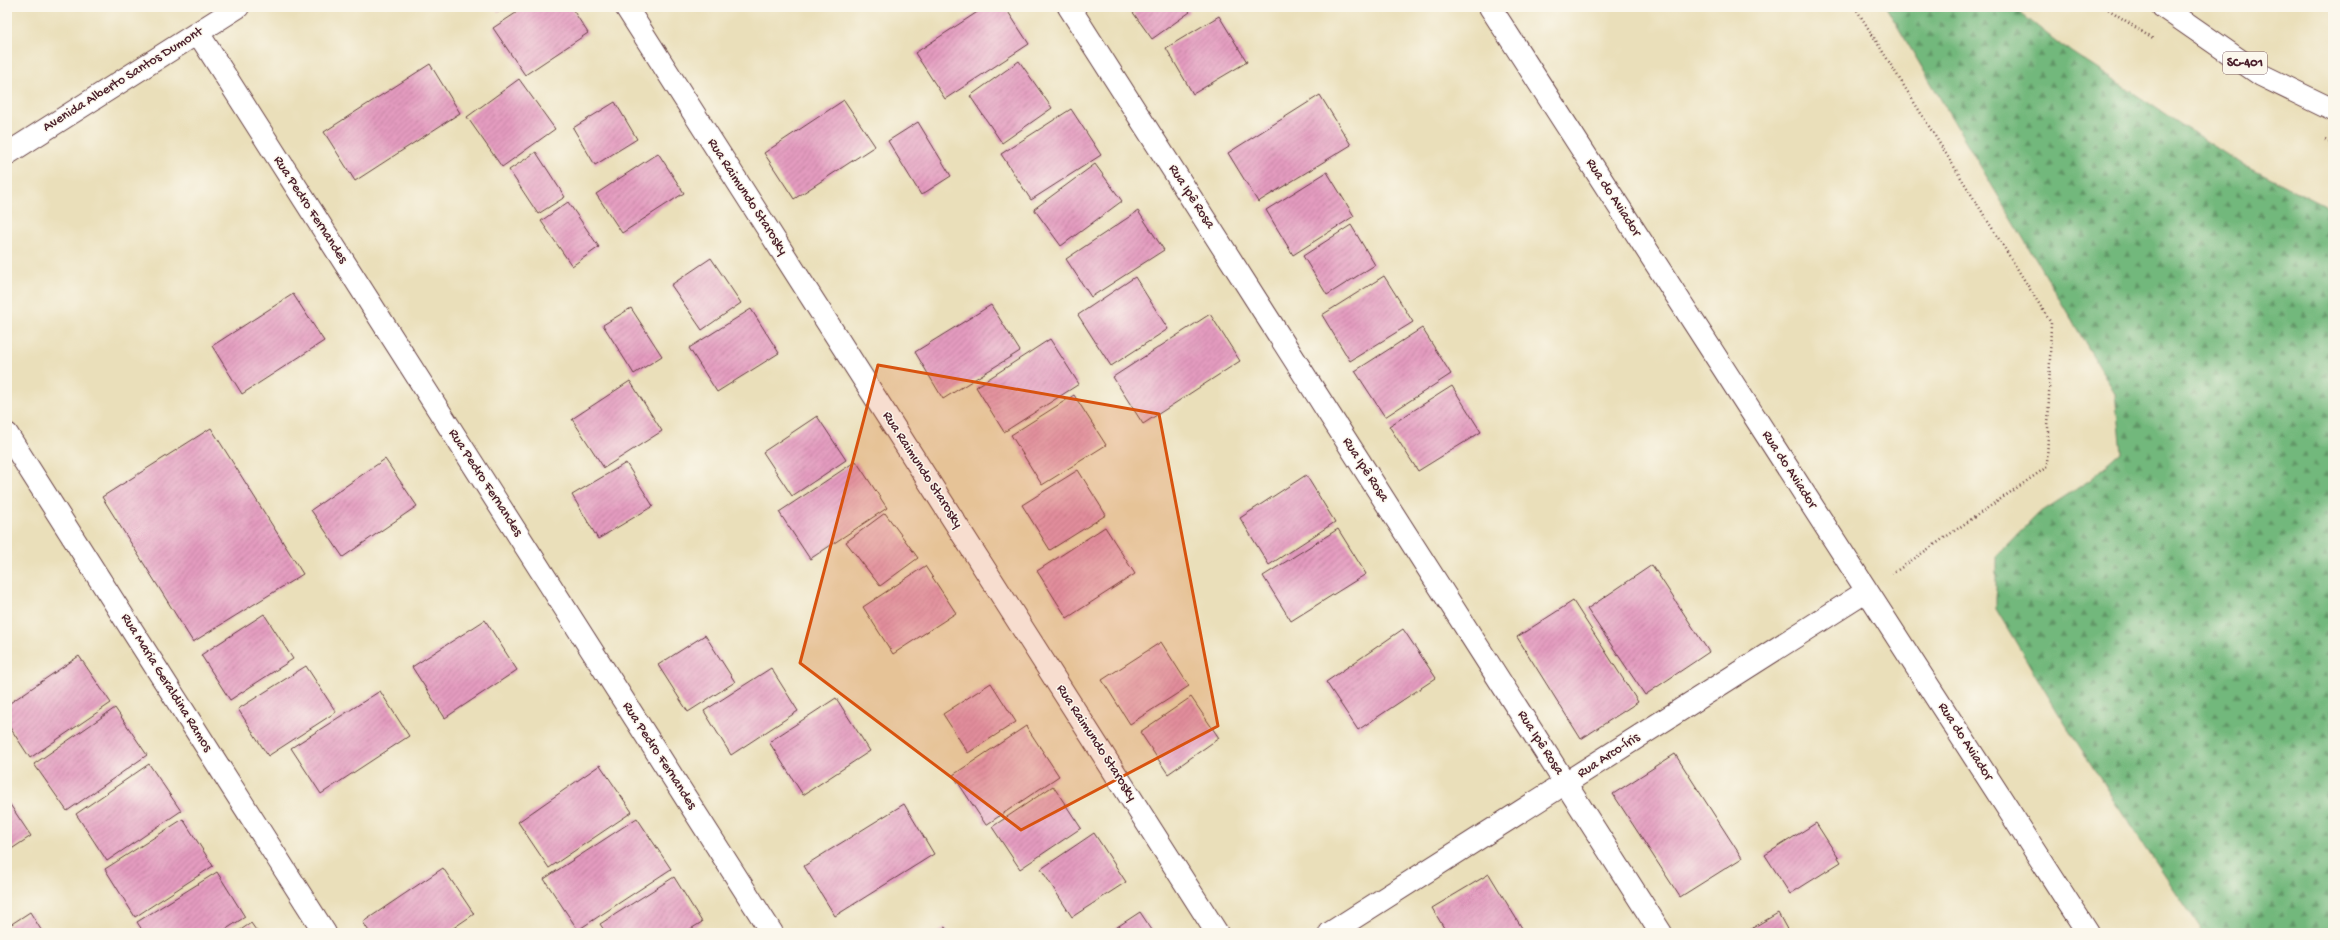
<svg xmlns="http://www.w3.org/2000/svg" width="2340" height="940" font-family="'Gochi Hand',sans-serif">
<style>
.forest{fill:url(#forest-firs);stroke:#5e6c54}
.building{fill:url(#building-hatch)}
.lines{fill:none;stroke-linecap:round;stroke-linejoin:round}
.street-casing{stroke:#623c40;stroke-width:24}
.highway-casing{stroke:#623c40;stroke-width:24}
.path{stroke:#623c40;stroke-width:2.5;stroke-dasharray:1 3;stroke-linecap:butt}
.street{stroke:#fff;stroke-width:22}
.highway{stroke:#fff;stroke-width:22}
.marked{fill:#d8530f;fill-opacity:0.2;stroke:#d8530f;stroke-width:3;stroke-linejoin:round}
.labels{text-anchor:middle;dominant-baseline:central;stroke-width:3;stroke-linejoin:round;paint-order:stroke}
.shield{fill:#fbf7ec;stroke:#7f6065;stroke-width:1}
.shield-label{font-size:13px;font-weight:bold;fill:#4a1f2b}
.street-label{font-size:14px;fill:#4a1f2b;stroke:#fbf7ec}
</style>
<defs>
<pattern id="forest-firs" width="22" height="20" patternUnits="userSpaceOnUse"><rect width="22" height="20" fill="#72b87c"/><path d="M5 1l3.5 6h-7zM16 11l3.5 6h-7z" fill="#609566"/></pattern>
<pattern id="building-hatch" width="6" height="6" patternUnits="userSpaceOnUse"><rect width="6" height="6" fill="#e49bbf"/><path d="M-1 1l2-2M0 6l6-6M5 7l2-2" fill="none" stroke="#bb7e9b"/></pattern>
</defs>
<rect width="100%" height="100%" fill="#fbf7ec"/>
<filter id="ink" filterUnits="userSpaceOnUse"><feTurbulence type="fractalNoise" baseFrequency=".025" numOctaves="2"/><feDisplacementMap in="SourceGraphic" scale="8" xChannelSelector="R" yChannelSelector="G"/><feConvolveMatrix kernelMatrix="1 2 1 2 8 2 1 2 1" color-interpolation-filters="sRGB"/></filter>
<filter id="wash" filterUnits="userSpaceOnUse"><feTurbulence type="fractalNoise" baseFrequency=".012" numOctaves="4" result="noise"/><feDisplacementMap in="SourceGraphic" scale="16" xChannelSelector="R" yChannelSelector="G"/><feGaussianBlur stdDeviation="0.9" result="paint"/><feColorMatrix in="noise" values="0 0 0 0 0 0 0 0 0 0 0 0 0 0 0 0 0 1.4 0 .05"/><feComposite in="paint" operator="in"/></filter>
<g filter="url(#wash)">
<rect width="100%" height="100%" fill="#eadfba"/>
<path class="forest" d="M 1886,7 L 2013,7 L 2062,46 L 2235,160 L 2333,210 L 2333,933 L 2204,933 L 2124,816 L 2057,711 L 1996,609 L 1996,557 L 2038,514 L 2090,480 L 2121,453 L 2115,393 Z"/>
<g id="blocks">
<path class="building" d="M 495,7 L 506,7 L 498,12 Z
M 525,7 L 571,7 L 588,33 L 525,75 L 493,28 Z
M 985,7 L 1005,7 L 1029,44 L 945,99 L 915,53 Z
M 1129,7 L 1186,7 L 1190,12 L 1152,39 Z
M 1219,16 L 1247,62 L 1193,94 L 1166,48 Z
M 1019,61 L 1052,108 L 1002,143 L 970,96 Z
M 430,64 L 460,113 L 355,181 L 324,132 Z
M 519,79 L 555,129 L 502,167 L 467,117 Z
M 1320,95 L 1351,145 L 1258,202 L 1228,153 Z
M 844,100 L 875,146 L 794,199 L 764,153 Z
M 615,102 L 637,139 L 595,165 L 573,128 Z
M 1071,109 L 1101,155 L 1031,200 L 1001,154 Z
M 918,122 L 951,176 L 921,195 L 888,141 Z
M 536,152 L 565,197 L 538,214 L 509,170 Z
M 658,153 L 684,193 L 622,233 L 596,194 Z
M 1095,164 L 1122,201 L 1061,246 L 1034,209 Z
M 1327,172 L 1354,216 L 1293,255 L 1266,210 Z
M 568,202 L 599,247 L 572,266 L 541,221 Z
M 1138,211 L 1164,250 L 1091,297 L 1066,259 Z
M 1351,225 L 1375,265 L 1327,295 L 1303,256 Z
M 711,258 L 741,303 L 702,330 L 671,285 Z
M 1384,276 L 1413,322 L 1350,361 L 1322,315 Z
M 1135,277 L 1168,329 L 1111,366 L 1078,315 Z
M 293,294 L 324,341 L 242,394 L 212,346 Z
M 991,305 L 1020,351 L 943,399 L 915,352 Z
M 631,308 L 662,356 L 634,374 L 603,325 Z
M 751,309 L 779,353 L 717,392 L 689,348 Z
M 1210,314 L 1240,361 L 1143,424 L 1113,377 Z
M 1422,328 L 1451,374 L 1385,417 L 1355,371 Z
M 1050,339 L 1079,384 L 1004,432 L 976,387 Z
M 630,381 L 662,431 L 604,468 L 572,419 Z
M 1452,386 L 1481,432 L 1418,471 L 1389,426 Z
M 1074,395 L 1106,445 L 1042,485 L 1011,435 Z
M 817,416 L 846,460 L 792,496 L 763,452 Z
M 211,428 L 303,574 L 193,642 L 102,497 Z
M 385,459 L 417,506 L 343,557 L 311,510 Z
M 856,461 L 887,508 L 810,559 L 779,512 Z
M 626,463 L 653,506 L 598,539 L 572,495 Z
M 1078,470 L 1106,515 L 1050,550 L 1022,505 Z
M 1306,475 L 1335,522 L 1269,565 L 1240,518 Z
M 885,513 L 918,558 L 880,586 L 846,542 Z
M 1105,527 L 1135,574 L 1067,618 L 1037,571 Z
M 1338,529 L 1366,574 L 1291,621 L 1263,576 Z
M 1652,565 L 1709,652 L 1645,695 L 1587,609 Z
M 925,566 L 956,613 L 893,654 L 863,607 Z
M 1573,601 L 1638,702 L 1581,739 L 1517,637 Z
M 264,614 L 293,659 L 230,700 L 201,655 Z
M 485,620 L 517,670 L 445,718 L 412,667 Z
M 1403,629 L 1436,678 L 1358,730 L 1326,682 Z
M 705,635 L 735,682 L 688,712 L 658,665 Z
M 1161,642 L 1189,686 L 1130,724 L 1102,680 Z
M 79,656 L 111,703 L 30,758 L 7,723 L 7,705 Z
M 306,666 L 336,712 L 268,756 L 238,709 Z
M 771,668 L 798,711 L 731,755 L 704,711 Z
M 991,683 L 1016,722 L 968,753 L 943,714 Z
M 380,691 L 409,736 L 321,794 L 291,748 Z
M 1191,697 L 1219,738 L 1168,774 L 1140,732 Z
M 836,698 L 870,751 L 803,795 L 769,742 Z
M 115,708 L 147,755 L 67,811 L 34,764 Z
M 1026,726 L 1059,776 L 986,825 L 953,775 Z
M 1675,754 L 1742,858 L 1680,897 L 1613,794 Z
M 149,764 L 181,811 L 107,861 L 76,814 Z
M 600,765 L 632,812 L 549,868 L 518,822 Z
M 1053,786 L 1081,828 L 1020,869 L 992,827 Z
M 7,800 L 31,836 L 7,852 Z
M 904,804 L 934,854 L 835,916 L 804,866 Z
M 637,818 L 671,869 L 578,930 L 544,879 Z
M 183,819 L 213,866 L 135,917 L 105,869 Z
M 1816,823 L 1841,862 L 1790,894 L 1765,855 Z
M 1094,833 L 1126,882 L 1072,917 L 1041,869 Z
M 443,868 L 474,914 L 446,933 L 370,933 L 363,922 Z
M 217,872 L 245,917 L 220,933 L 144,933 L 137,922 Z
M 1489,874 L 1525,933 L 1447,933 L 1432,908 Z
M 674,877 L 702,922 L 684,933 L 606,933 L 600,924 Z
M 30,912 L 43,933 L 7,933 L 7,927 Z
M 1140,912 L 1154,933 L 1108,933 Z
M 1778,913 L 1789,933 L 1744,933 Z
M 251,923 L 258,933 L 236,933 Z
M 945,927 L 949,933 L 936,933 Z"/>
</g>
</g>
<g filter="url(#ink)">
<use href="#blocks" fill-opacity="0" stroke="#623c40" stroke-width="1"/>
<g class="lines">
<defs>
<path id="street" d="M 626,7 L 1217,933
M 1069,7 L 1661,933
M 1490,7 L 2088,933
M 198,33 L 772,933
M 7,154 L 238,7
M 7,434 L 325,933
M 1330,933 L 1867,591"/>
<path id="highway" d="M 2163,7 L 2261,75 L 2333,110"/>
</defs>
<use href="#street" class="street-casing"/>
<use href="#highway" class="highway-casing"/>
<path class="path" d="M 1855,7 L 2051,323 L 2047,467 L 1892,574
M 2105,7 L 2153,39
M 2325,140 L 2333,144"/>
<use href="#street" class="street"/>
<use href="#highway" class="highway"/>
</g>
</g>
<path class="marked" d="M 878,365 L 1159,414 L 1218,726 L 1021,830 L 800,663 Z"/>
<g class="labels">
<rect class="shield" x="2223" y="52" width="44" height="22" rx="3"/>
<g class="shield-label">
<text x="2245" y="63">SC-401</text>
</g>
<g class="street-label">
<text transform="translate(123 80) rotate(-32)">Avenida Alberto Santos Dumont</text>
<text transform="translate(747 197) rotate(57)">Rua Raimundo Starosky</text>
<text transform="translate(1191 197) rotate(57)">Rua Ipê Rosa</text>
<text transform="translate(1613 198) rotate(57)">Rua do Aviador</text>
<text transform="translate(310 210) rotate(57)">Rua Pedro Fernandes</text>
<text transform="translate(922 470) rotate(57)">Rua Raimundo Starosky</text>
<text transform="translate(1365 470) rotate(57)">Rua Ipê Rosa</text>
<text transform="translate(1789 470) rotate(57)">Rua do Aviador</text>
<text transform="translate(485 483) rotate(57)">Rua Pedro Fernandes</text>
<text transform="translate(166 683) rotate(58)">Rua Maria Geraldina Ramos</text>
<text transform="translate(1965 742) rotate(57)">Rua do Aviador</text>
<text transform="translate(1096 743) rotate(57)">Rua Raimundo Starosky</text>
<text transform="translate(1540 743) rotate(57)">Rua Ipê Rosa</text>
<text transform="translate(659 756) rotate(57)">Rua Pedro Fernandes</text>
<text transform="translate(1609 756) rotate(-33)">Rua Arco-Íris</text>
</g>
</g>
<rect width="2340" height="940" fill="none" stroke="#fbf7ec" stroke-width="24"/>
</svg>
